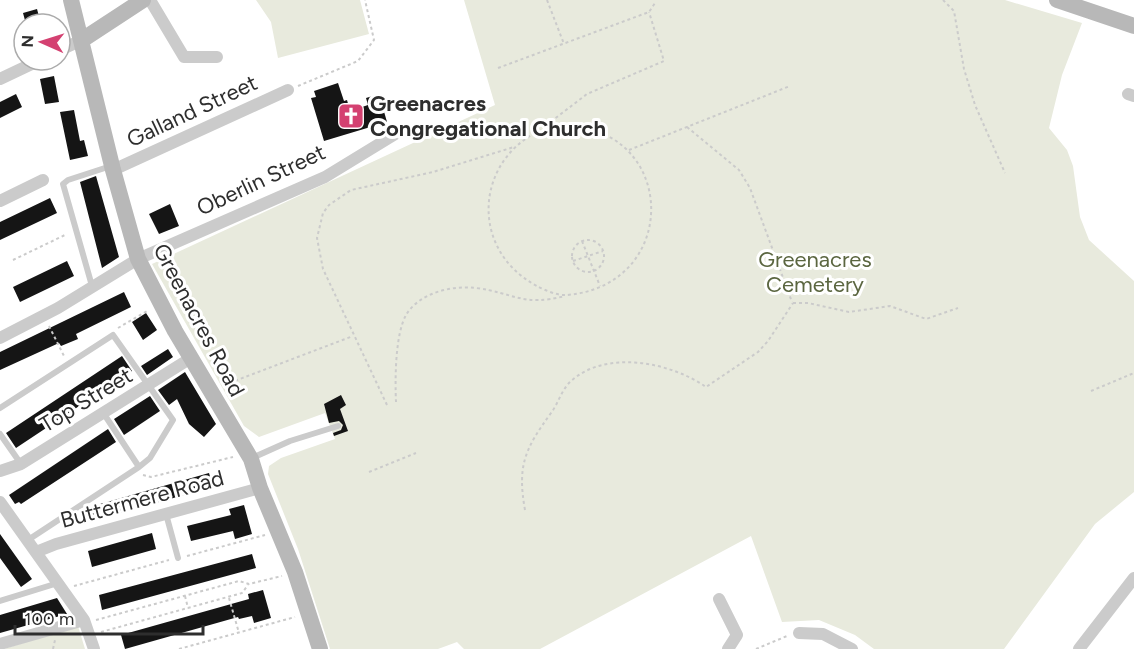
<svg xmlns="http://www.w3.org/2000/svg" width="1134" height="649" font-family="Figtree,sans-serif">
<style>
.green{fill:#e8eadd}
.building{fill:#151515}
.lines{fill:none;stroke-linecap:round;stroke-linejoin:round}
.path{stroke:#cbcbcb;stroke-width:2;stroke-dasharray:3 3;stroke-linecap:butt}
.lane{stroke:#cbcbcb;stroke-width:6}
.street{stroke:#cbcbcb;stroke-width:12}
.secondary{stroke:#b8b8b8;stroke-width:16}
.labels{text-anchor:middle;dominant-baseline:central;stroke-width:6;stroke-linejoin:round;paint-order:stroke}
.poi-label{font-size:22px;font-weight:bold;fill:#2e2e2e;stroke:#fff;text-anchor:start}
.street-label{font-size:22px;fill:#2e2e2e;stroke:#fff}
.park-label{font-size:22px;fill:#5b6640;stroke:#fff}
</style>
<rect width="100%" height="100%" fill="#fff"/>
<path class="green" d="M 256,0 L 360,0 L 369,34 L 278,58 L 271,22 Z
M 464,0 L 1005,0 L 1082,23 L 1062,75 L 1049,128 L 1067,150 L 1073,166 L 1080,217 L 1089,240 L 1134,281 L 1134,492 L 1095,524 L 1004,649 L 874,649 L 855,635 L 819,620 L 782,622 L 751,536 L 540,649 L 464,649 L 457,642 L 438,649 L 330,649 L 298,549 L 268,474 L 269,466 L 281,458 L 335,439 L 325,413 L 259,437 L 244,426 L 152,264 L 495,105 Z
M 78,626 L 85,649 L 4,649 Z"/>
<path class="building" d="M 37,9 L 41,24 L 26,24 L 23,13 Z
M 54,76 L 59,102 L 45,104 L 40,79 Z
M 338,83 L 344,101 L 347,100 L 350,111 L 368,105 L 366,98 L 379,94 L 387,122 L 324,141 L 311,98 L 316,97 L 314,91 Z
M 16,94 L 22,107 L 0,118 L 0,102 Z
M 74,110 L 80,141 L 84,140 L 88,156 L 70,160 L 60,112 Z
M 96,176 L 119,257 L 102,268 L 80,182 Z
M 50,198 L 57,213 L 0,240 L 0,222 Z
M 170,204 L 179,226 L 159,234 L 149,214 Z
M 67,261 L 74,276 L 20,302 L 13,287 Z
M 124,292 L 131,307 L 76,334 L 78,339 L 61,346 L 59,343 L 0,370 L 0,352 Z
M 146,313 L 157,330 L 143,340 L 132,322 Z
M 168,349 L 173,357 L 147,375 L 141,366 Z
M 122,356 L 132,371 L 16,448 L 6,433 Z
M 185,372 L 216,424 L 204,437 L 189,424 L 177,399 L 169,405 L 158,390 Z
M 341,395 L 346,405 L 340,409 L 348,431 L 334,436 L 333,433 L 341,430 L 343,425 L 339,421 L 329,423 L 324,404 Z
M 150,396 L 160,411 L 124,435 L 114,419 Z
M 108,429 L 116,442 L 21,504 L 19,502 L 15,504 L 9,495 Z
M 209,473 L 213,487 L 87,522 L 83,510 L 86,508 Z
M 244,505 L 252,534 L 235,539 L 233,531 L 191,541 L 187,526 L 231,515 L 229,509 Z
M 152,533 L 156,549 L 92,567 L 88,551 Z
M 0,534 L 32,579 L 21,587 L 0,558 Z
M 252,554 L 256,568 L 102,610 L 99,595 Z
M 263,590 L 271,618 L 254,623 L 252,616 L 239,619 L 238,617 L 125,649 L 121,635 L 249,599 L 248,594 Z
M 57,598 L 67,614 L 0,633 L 0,615 Z"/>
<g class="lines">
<path class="path" d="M 547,0 L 564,44
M 943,0 L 954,11 L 964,69 L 975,105 L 1005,173
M 498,68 L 649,12 L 655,3
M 298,86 L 358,61 L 374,40 L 365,0
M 552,126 C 476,150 465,248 537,286 C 544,290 558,296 567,295 C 685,285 678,117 552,126 L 553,120 L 587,94 L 664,61 L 649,12
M 687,127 L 739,170 L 750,188 L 792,302
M 629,150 L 790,86
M572 256a16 16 0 1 1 32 0a16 16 0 1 1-32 0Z
M 582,241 L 600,286
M 13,260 L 67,234
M 573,261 L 603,251
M 793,303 L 808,303 L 849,312 L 890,306 L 926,319 L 958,308
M 49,326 L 64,356
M 118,328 L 149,310
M 224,385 L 353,336
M 1091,391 L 1134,373
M 396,402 C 395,380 395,335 406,315 C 419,293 452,285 476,288 C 515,293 522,307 565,296
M 387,405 L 323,269 L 317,238 L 323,213 L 329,205 L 351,190 L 433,172 L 514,147
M 369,472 L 416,453
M 143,475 L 151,477 L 233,457
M 525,510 C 517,465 525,449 551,413 C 558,404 561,391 570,382 C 605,349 670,362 706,387 L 758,352 L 768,341 L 793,303
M 187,556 L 265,535
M 74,586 L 169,560
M 185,596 L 188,608
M 229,598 L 239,633
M 96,620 L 239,581 L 249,584 L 282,576
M 101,632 L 242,593 L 248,585
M 53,649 L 55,640
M 179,649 L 295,617
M 756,649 L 787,636"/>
<path class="lane" d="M 92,286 L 63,184 L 68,180 L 111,166
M 0,408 L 113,335 L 173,420 L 150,458 L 139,467 L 28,540
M 104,414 L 139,467
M 0,434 L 21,464
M 252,458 L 290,441 L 338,426
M 166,514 L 178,558
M 0,601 L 58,583"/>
<path class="street" d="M 150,0 L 184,57 L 217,57
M 60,50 L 82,40
M 0,79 L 40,60
M 1128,94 L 1134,96
M 113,170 L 288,90
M 0,201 L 43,180
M 0,338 L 58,308 L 138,259 L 325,177 L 397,133
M 0,471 L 21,464 L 191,358
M 0,502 L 84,620 L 94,649
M 36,552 L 56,544 L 260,488
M 719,599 L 737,635 L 728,649
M 799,633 L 823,634 L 852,649
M 0,644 L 84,620
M 1079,649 L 1134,578"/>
<path class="secondary" d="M 71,0 L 113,170 L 138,259 L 175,331 L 251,459 L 260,488 L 295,572 L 320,649
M 1057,0 L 1134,26
M 82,40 L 143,0"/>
</g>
<defs>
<symbol id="church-square" viewBox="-11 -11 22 22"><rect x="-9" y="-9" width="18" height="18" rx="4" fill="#d44171" stroke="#fff"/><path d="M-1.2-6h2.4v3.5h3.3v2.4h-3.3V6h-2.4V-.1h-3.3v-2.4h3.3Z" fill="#fff"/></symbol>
</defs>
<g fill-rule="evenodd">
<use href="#church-square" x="336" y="101" width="30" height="30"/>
</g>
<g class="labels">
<g class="poi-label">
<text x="370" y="103">Greenacres<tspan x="370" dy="25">Congregational Church</tspan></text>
</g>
<g class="street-label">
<text transform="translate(192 111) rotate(-25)">Galland Street</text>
<text transform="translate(261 180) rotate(-25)">Oberlin Street</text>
<text transform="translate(199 320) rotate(62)">Greenacres Road</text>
<text transform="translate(86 400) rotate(-31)">Top Street</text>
<text transform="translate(142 499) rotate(-15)">Buttermere Road</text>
</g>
<g class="park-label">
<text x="815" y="259">Greenacres<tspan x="815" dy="25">Cemetery</tspan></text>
</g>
</g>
<g transform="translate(42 42) rotate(273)"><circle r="28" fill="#ffffff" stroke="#ababab" stroke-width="1.5"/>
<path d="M0-4.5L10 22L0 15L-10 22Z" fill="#d44171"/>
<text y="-9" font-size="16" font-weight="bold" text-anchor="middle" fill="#2e2e2e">N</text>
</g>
<path d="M15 625v9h188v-9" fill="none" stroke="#2e2e2e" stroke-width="3"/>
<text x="24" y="625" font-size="18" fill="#2e2e2e" stroke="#ffffff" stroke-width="4.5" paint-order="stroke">100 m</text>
</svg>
